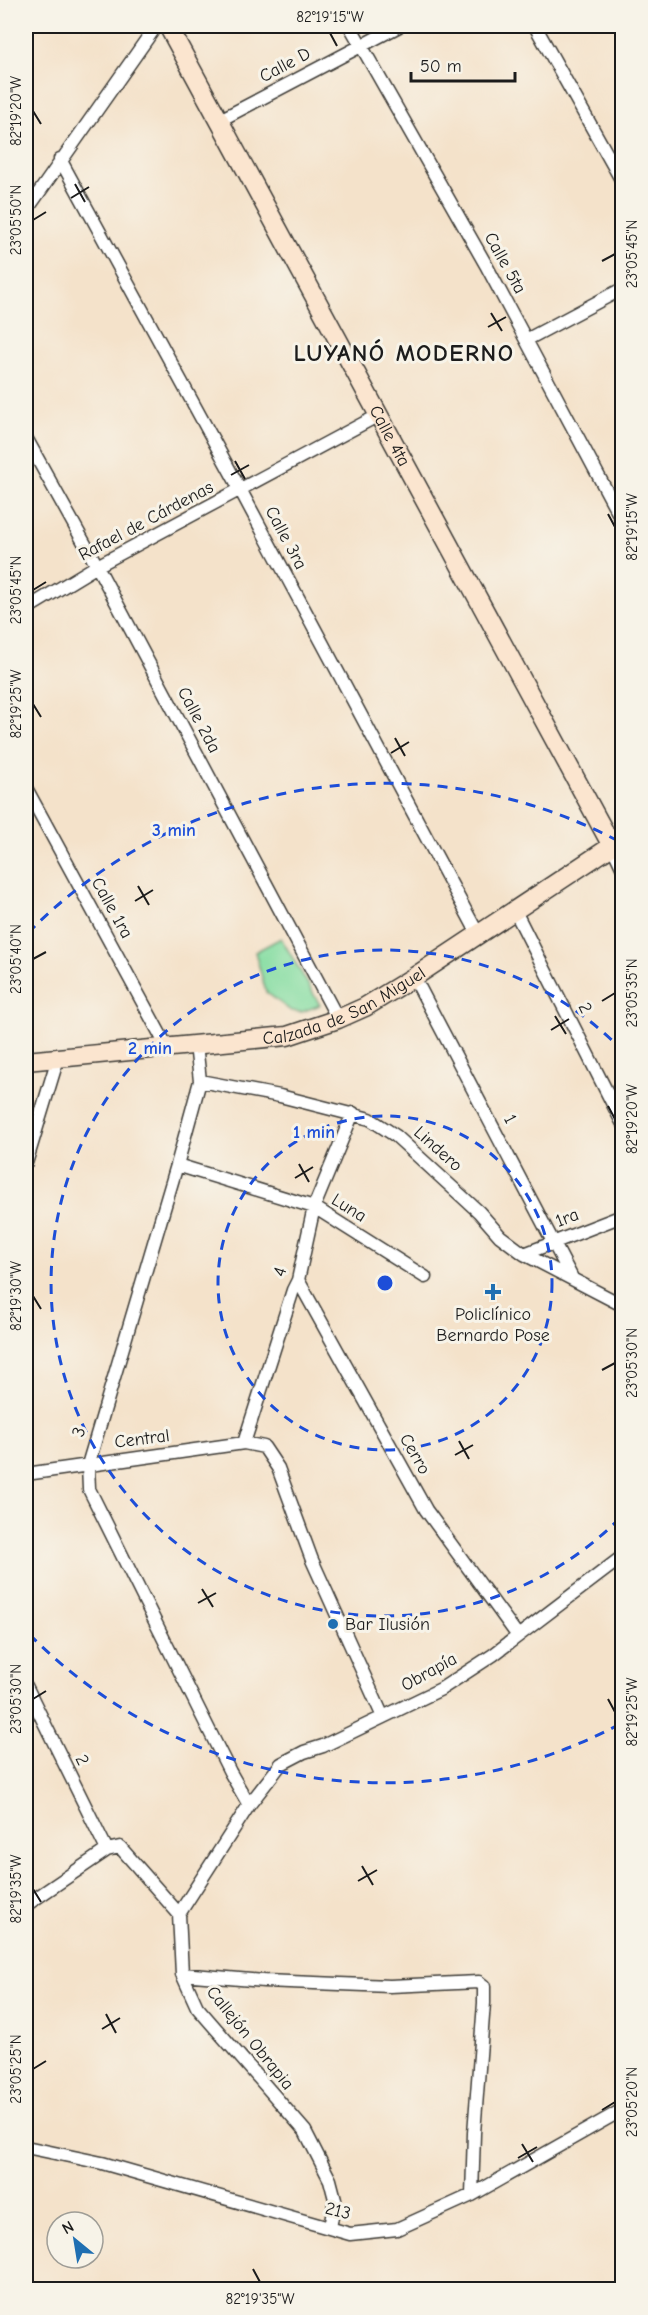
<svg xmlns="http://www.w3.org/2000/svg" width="648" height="2315" font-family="'Comic Neue',sans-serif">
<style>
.green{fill:#85dda2;stroke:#507c5f;stroke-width:1.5}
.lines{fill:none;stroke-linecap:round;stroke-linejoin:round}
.minor-casing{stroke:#3c3a36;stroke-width:15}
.secondary-casing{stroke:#3c3a36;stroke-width:21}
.minor{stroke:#fff;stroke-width:12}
.secondary{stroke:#fbe5cf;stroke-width:18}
.ticks{fill:none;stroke:#1c1c1c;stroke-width:2}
.ring{fill:none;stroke:#1d4ed8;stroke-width:3;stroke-dasharray:10 8}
.poi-dot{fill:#1f6fb2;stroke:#f7f3e8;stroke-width:2}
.labels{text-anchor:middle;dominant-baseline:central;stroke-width:6;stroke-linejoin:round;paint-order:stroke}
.street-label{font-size:18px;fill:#1c1c1c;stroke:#f7f3e8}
.poi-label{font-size:18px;fill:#1c1c1c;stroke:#f7f3e8}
.district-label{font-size:24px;font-weight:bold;letter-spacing:1.5px;fill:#1c1c1c;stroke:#f7f3e8}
.centre{fill:#1d4ed8;stroke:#f7f3e8;stroke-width:3}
.ring-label{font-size:18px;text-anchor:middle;font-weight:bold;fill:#1d4ed8;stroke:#f7f3e8;stroke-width:6;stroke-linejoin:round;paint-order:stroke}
.neatline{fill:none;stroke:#1c1c1c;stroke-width:2}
.ticks-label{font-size:15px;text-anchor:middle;fill:#1c1c1c}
</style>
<rect width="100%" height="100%" fill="#f7f3e8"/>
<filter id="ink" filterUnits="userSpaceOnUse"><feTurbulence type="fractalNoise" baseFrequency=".0167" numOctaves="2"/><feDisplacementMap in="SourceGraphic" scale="12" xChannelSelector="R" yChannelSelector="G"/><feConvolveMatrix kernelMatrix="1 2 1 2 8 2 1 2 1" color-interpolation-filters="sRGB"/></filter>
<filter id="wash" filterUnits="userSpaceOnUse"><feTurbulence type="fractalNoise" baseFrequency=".008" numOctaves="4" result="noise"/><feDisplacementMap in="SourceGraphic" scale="24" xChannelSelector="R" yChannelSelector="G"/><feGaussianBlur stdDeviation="1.35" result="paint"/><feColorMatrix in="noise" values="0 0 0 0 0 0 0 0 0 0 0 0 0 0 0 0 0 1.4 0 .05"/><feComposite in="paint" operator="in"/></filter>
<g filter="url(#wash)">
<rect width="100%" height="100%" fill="#f4e2ca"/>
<path class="green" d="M 281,938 L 320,1005 L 302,1012 L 291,1011 L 266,992 L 255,952 Z"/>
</g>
<g filter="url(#ink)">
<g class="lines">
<defs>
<path id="minor" d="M 350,26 L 486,265 L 622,520
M 535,26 L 622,181
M 220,120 L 399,26
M 60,159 L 241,491 L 478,934
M 26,211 L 156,26
M 526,340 L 622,289
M 26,438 L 97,566 L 338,1019
M 26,609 L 97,566 L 379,415
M 26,788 L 167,1047
M 612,846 L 622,867
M 515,911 L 622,1122
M 414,977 L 572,1278
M 196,1044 L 200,1081 L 177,1165 L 88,1465 L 89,1489 L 230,1772 L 249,1805
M 200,1081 L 280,1096 L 370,1119 L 396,1136 L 479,1212 L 500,1236 L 524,1254 L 622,1305
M 26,1163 L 58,1058
M 177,1165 L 314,1207 L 425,1277
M 524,1254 L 622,1216
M 298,1280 L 426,1510 L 518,1636
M 244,1443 L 293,1290 L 298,1280 L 314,1207 L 353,1113
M 26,1474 L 244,1443 L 264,1447 L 278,1468 L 312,1560 L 383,1717
M 26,1686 L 107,1850
M 26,1905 L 107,1850 L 120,1847 L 179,1914
M 182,1974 L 264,1981 L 390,1986 L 479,1982 L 484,1986 L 484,2003 L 474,2133 L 472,2195
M 26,2147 L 102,2163 L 350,2234 L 397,2229 L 472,2195 L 622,2110
M 330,2228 L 335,2199 L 330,2180 L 305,2131 L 197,2007 L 182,1974 L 179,1914 L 249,1805 L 281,1764 L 304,1752 L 323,1746 L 441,1689 L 493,1655 L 622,1557"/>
<g id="secondary">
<path id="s1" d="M 168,26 L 612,846"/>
<path id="s2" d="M 26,1061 L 287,1036 L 338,1019 L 365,1007 L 414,977 L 621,840"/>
</g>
</defs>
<use href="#minor" class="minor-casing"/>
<use href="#secondary" class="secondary-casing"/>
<use href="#minor" class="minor"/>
<use href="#secondary" class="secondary"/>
</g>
</g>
<path class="ticks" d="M 330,33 L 337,46M 33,111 L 41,124M 75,184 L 85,202M 71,198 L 89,187M 33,220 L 46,212M 602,261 L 615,254M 491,313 L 502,331M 488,327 L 506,317M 235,461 L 245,479M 231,475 L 249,465M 608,514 L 615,527M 33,590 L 46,582M 33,704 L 41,717M 395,738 L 405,756M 391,753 L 409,742M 138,886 L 149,905M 135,901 L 153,890M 33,959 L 46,952M 602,1001 L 615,993M 555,1016 L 566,1034M 551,1030 L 569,1019M 608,1106 L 615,1119M 299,1164 L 309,1182M 295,1178 L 313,1167M 33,1296 L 41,1309M 602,1370 L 615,1363M 459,1441 L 469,1459M 455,1455 L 473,1445M 202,1589 L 213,1607M 198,1603 L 216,1593M 33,1699 L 46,1691M 608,1699 L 615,1712M 362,1866 L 373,1885M 358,1881 L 377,1870M 33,1889 L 41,1902M 106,2014 L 116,2033M 102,2029 L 120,2018M 33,2069 L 46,2061M 602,2110 L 615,2102M 522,2144 L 533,2162M 518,2158 L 537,2147M 253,2269 L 260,2282"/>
<g class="ring">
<circle cx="385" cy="1283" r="167"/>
<path d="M620 1518A333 333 0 1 1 620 1048"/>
<path d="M620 1724A500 500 0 0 1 28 1633M28 933A500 500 0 0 1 620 842"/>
</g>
<g class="poi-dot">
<path d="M490 1283h6v6h6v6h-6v6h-6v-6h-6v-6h6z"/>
<circle cx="333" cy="1624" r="6"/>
</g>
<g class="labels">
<g class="street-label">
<text transform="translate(285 65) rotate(-28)">Calle D</text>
<text transform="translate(505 263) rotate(61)">Calle 5ta</text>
<text stroke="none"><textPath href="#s1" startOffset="466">Calle 4ta</textPath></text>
<text transform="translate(146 521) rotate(-28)">Rafael de Cárdenas</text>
<text transform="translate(286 538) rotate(62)">Calle 3ra</text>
<text transform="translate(199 720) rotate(62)">Calle 2da</text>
<text transform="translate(112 908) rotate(61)">Calle 1ra</text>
<text stroke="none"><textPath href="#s2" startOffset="326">Calzada de San Miguel</textPath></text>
<text transform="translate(585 1008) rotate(63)">2</text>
<text transform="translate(510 1119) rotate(62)">1</text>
<text transform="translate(438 1149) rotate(42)">Lindero</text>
<text transform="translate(349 1208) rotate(32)">Luna</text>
<text transform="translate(567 1218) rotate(-21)">1ra</text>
<text transform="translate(280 1272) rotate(-72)">4</text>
<text transform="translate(79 1432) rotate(-73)">3</text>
<text transform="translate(142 1439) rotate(-7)">Central</text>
<text transform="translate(415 1454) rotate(60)">Cerro</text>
<text transform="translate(429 1672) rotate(-29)">Obrapía</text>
<text transform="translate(82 1760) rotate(64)">2</text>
<text transform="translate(250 2038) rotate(51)">Callejón Obrapia</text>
<text transform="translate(338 2211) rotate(14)">213</text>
</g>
<g class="poi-label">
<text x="493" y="1314">Policlínico<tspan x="493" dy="21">Bernardo Pose</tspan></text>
<text x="345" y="1624" text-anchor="start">Bar Ilusión</text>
</g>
<g class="district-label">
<text x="404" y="353">LUYANÓ MODERNO</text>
</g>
</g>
<circle cx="385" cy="1283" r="9" class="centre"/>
<g class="ring-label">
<text x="174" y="836">3 min</text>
<text x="150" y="1054">2 min</text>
<text x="314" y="1138">1 min</text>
</g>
<rect width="648" height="2315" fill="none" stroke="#f7f3e8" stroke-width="66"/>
<g transform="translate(75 2240) rotate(330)"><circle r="28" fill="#f7f3e8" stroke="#9f9d96" stroke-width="1.5"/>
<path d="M0-4.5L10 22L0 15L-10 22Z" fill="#1f6fb2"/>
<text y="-9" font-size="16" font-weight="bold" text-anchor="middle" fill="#1c1c1c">N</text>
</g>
<path d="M411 72v9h104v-9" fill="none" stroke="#1c1c1c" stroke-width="3"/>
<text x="420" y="72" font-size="18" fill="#1c1c1c" stroke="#f7f3e8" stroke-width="4.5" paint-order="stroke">50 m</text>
<rect x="33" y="33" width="582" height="2249" class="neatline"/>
<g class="ticks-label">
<text x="330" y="22">82°19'15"W</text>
<text transform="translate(16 111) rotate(-90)" y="5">82°19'20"W</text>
<text transform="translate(16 220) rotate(-90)" y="5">23°05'50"N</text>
<text transform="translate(632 254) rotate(-90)" y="5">23°05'45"N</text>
<text transform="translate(632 527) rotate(-90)" y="5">82°19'15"W</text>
<text transform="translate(16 590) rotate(-90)" y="5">23°05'45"N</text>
<text transform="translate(16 704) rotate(-90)" y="5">82°19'25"W</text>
<text transform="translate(16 959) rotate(-90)" y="5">23°05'40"N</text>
<text transform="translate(632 993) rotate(-90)" y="5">23°05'35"N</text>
<text transform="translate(632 1119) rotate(-90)" y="5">82°19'20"W</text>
<text transform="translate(16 1296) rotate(-90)" y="5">82°19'30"W</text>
<text transform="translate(632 1363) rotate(-90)" y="5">23°05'30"N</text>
<text transform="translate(16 1699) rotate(-90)" y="5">23°05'30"N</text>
<text transform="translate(632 1712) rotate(-90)" y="5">82°19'25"W</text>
<text transform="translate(16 1889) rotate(-90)" y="5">82°19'35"W</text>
<text transform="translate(16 2069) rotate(-90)" y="5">23°05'25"N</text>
<text transform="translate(632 2102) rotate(-90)" y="5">23°05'20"N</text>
<text x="260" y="2304">82°19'35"W</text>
</g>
</svg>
